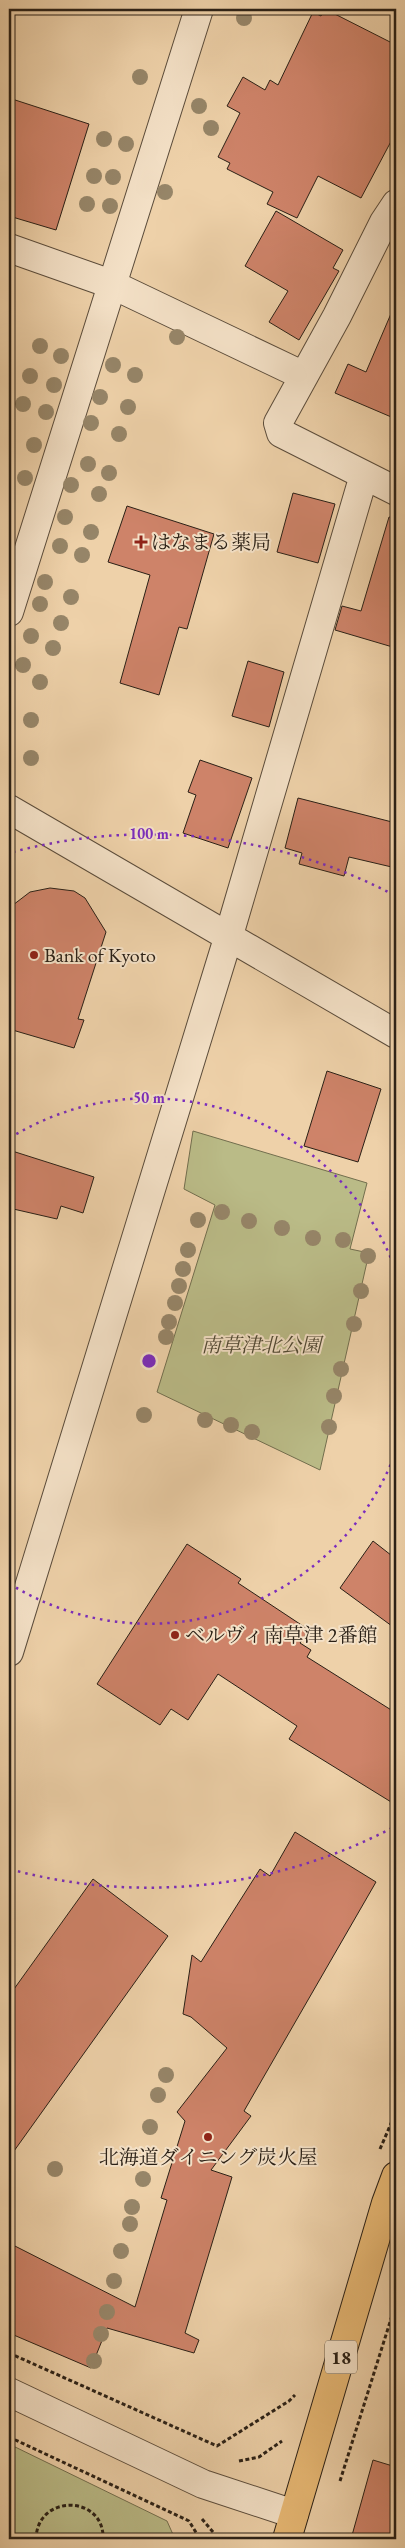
<svg xmlns="http://www.w3.org/2000/svg" width="405" height="2548" font-family="'EB Garamond','Noto Serif JP',serif">
<style>
.green{fill:#babb87;stroke:#726e4e}
.building{fill:#ce8369;stroke:#2a2016}
.lines{fill:none;stroke-linecap:round;stroke-linejoin:round}
.minor-casing{stroke:#5b4c3b;stroke-width:30}
.tertiary-casing{stroke:#5b4c3b;stroke-width:30}
.primary-casing{stroke:#2a2016;stroke-width:30}
.path{stroke:#2a2016;stroke-width:3;stroke-dasharray:4 2.5;stroke-linecap:butt}
.minor{stroke:#f4e1c7;stroke-width:28}
.tertiary{stroke:#f4e1c7;stroke-width:28}
.primary{stroke:#e7b874;stroke-width:28}
.tree{fill:#968568}
.ring{fill:none;stroke:#7b2cbf;stroke-width:2.5;stroke-dasharray:2.5 5}
.poi-dot{fill:#8f2418;stroke:#f4e1c7;stroke-width:2}
.labels{text-anchor:middle;dominant-baseline:central;stroke-width:4;stroke-linejoin:round;paint-order:stroke}
.shield{fill:#f4e1c7;stroke:#675a4b;stroke-width:1}
.shield-label{font-size:19px;font-weight:bold;fill:#2a2016}
.poi-label{font-size:20px;fill:#2a2016;stroke:#f4e1c7;text-anchor:start}
.park-label{font-size:20px;font-style:italic;fill:#4e4732;stroke:#f4e1c7}
.centre{fill:#7b2cbf;stroke:#f4e1c7;stroke-width:2.5}
.ring-label{font-size:15px;text-anchor:middle;font-weight:bold;fill:#7b2cbf;stroke:#f4e1c7;stroke-width:4;stroke-linejoin:round;paint-order:stroke}
</style>
<rect width="100%" height="100%" fill="#eed1a9"/>
<filter id="stains"><feTurbulence type="fractalNoise" baseFrequency=".004" numOctaves="4"/><feColorMatrix values="0 0 0 0 .2 0 0 0 0 .09 0 0 0 0 .02 0 0 0 .5 -.17"/></filter>
<radialGradient id="worn" r=".72"><stop offset=".6" stop-color="#630" stop-opacity="0"/><stop offset="1" stop-color="#630" stop-opacity=".3"/></radialGradient>
<path class="green" d="M 193,1131 L 367,1183 L 350,1249 L 369,1253 L 320,1470 L 157,1392 L 215,1205 L 184,1189 Z
M 9,2444 L 167,2521 L 175,2539 L 9,2539 Z"/>
<path class="building" d="M 325,9 L 396,45 L 396,132 L 361,198 L 318,176 L 297,218 L 267,204 L 273,192 L 227,169 L 230,163 L 218,157 L 240,113 L 227,106 L 243,77 L 265,90 L 270,80 L 278,85 L 313,12 L 321,16 Z
M 9,98 L 89,124 L 56,230 L 9,216 Z
M 276,211 L 343,250 L 333,268 L 339,271 L 299,340 L 269,322 L 288,291 L 245,266 Z
M 396,302 L 396,419 L 335,393 L 348,364 L 366,372 Z
M 293,493 L 335,504 L 318,563 L 277,552 Z
M 127,506 L 214,534 L 187,629 L 179,627 L 159,695 L 120,683 L 150,575 L 108,562 Z
M 389,517 L 396,518 L 396,648 L 335,630 L 342,606 L 361,611 Z
M 248,661 L 284,672 L 269,727 L 232,716 Z
M 200,760 L 252,778 L 228,848 L 183,833 L 196,795 L 188,792 Z
M 298,798 L 396,823 L 396,868 L 349,857 L 344,876 L 299,864 L 302,853 L 285,848 Z
M 50,888 L 74,891 L 85,898 L 106,932 L 78,1019 L 84,1020 L 74,1048 L 9,1029 L 9,913 L 13,905 L 30,892 Z
M 327,1071 L 381,1089 L 358,1162 L 304,1146 Z
M 9,1150 L 94,1177 L 83,1213 L 61,1206 L 57,1219 L 9,1208 Z
M 373,1541 L 396,1559 L 396,1629 L 340,1588 Z
M 187,1544 L 241,1579 L 238,1583 L 309,1630 L 300,1643 L 311,1650 L 307,1657 L 396,1713 L 396,1805 L 289,1739 L 297,1726 L 218,1674 L 188,1720 L 171,1709 L 160,1725 L 97,1684 Z
M 295,1832 L 376,1882 L 244,2111 L 251,2116 L 211,2170 L 232,2177 L 185,2333 L 199,2340 L 194,2353 L 107,2328 L 91,2368 L 9,2333 L 9,2243 L 135,2307 L 167,2200 L 161,2198 L 185,2121 L 177,2112 L 227,2048 L 191,2017 L 183,2014 L 192,1955 L 201,1962 L 260,1869 L 270,1876 Z
M 93,1879 L 168,1936 L 9,2158 L 9,1996 Z
M 373,2460 L 396,2467 L 396,2539 L 351,2539 Z"/>
<g class="lines">
<defs>
<path id="minor" d="M 396,204 L 384,222 L 337,316 L 278,423 L 281,433 L 396,491
M 9,248 L 111,284 L 304,376
M 9,809 L 396,1034
M 9,1652 L 229,935 L 364,475"/>
<path id="tertiary" d="M 9,612 L 199,9
M 9,2392 L 203,2484 L 294,2514"/>
<path id="primary" d="M 287,2539 L 386,2203 L 396,2176"/>
</defs>
<use href="#minor" class="minor-casing"/>
<use href="#tertiary" class="tertiary-casing"/>
<use href="#primary" class="primary-casing"/>
<path class="path" d="M 380,2149 L 396,2112
M 9,2353 L 217,2446 L 289,2401 L 295,2395
M 9,2437 L 189,2521 L 200,2539
M 239,2461 L 259,2457 L 282,2441
M 340,2481 L 396,2303
M 202,2519 L 219,2539
M 9,2538 L 36,2537
M 36,2539 C 37,2493 105,2495 103,2539"/>
<use href="#minor" class="minor"/>
<use href="#tertiary" class="tertiary"/>
<use href="#primary" class="primary"/>
</g>
<g class="tree">
<circle cx="244" cy="18" r="8"/>
<circle cx="140" cy="77" r="8"/>
<circle cx="199" cy="106" r="8"/>
<circle cx="211" cy="128" r="8"/>
<circle cx="104" cy="139" r="8"/>
<circle cx="126" cy="144" r="8"/>
<circle cx="94" cy="176" r="8"/>
<circle cx="113" cy="177" r="8"/>
<circle cx="165" cy="192" r="8"/>
<circle cx="87" cy="204" r="8"/>
<circle cx="110" cy="206" r="8"/>
<circle cx="177" cy="337" r="8"/>
<circle cx="40" cy="346" r="8"/>
<circle cx="61" cy="356" r="8"/>
<circle cx="113" cy="365" r="8"/>
<circle cx="135" cy="375" r="8"/>
<circle cx="30" cy="376" r="8"/>
<circle cx="54" cy="385" r="8"/>
<circle cx="100" cy="397" r="8"/>
<circle cx="23" cy="404" r="8"/>
<circle cx="128" cy="407" r="8"/>
<circle cx="46" cy="412" r="8"/>
<circle cx="91" cy="423" r="8"/>
<circle cx="119" cy="434" r="8"/>
<circle cx="34" cy="445" r="8"/>
<circle cx="88" cy="464" r="8"/>
<circle cx="109" cy="473" r="8"/>
<circle cx="25" cy="478" r="8"/>
<circle cx="71" cy="485" r="8"/>
<circle cx="99" cy="494" r="8"/>
<circle cx="65" cy="517" r="8"/>
<circle cx="91" cy="532" r="8"/>
<circle cx="60" cy="546" r="8"/>
<circle cx="82" cy="555" r="8"/>
<circle cx="45" cy="582" r="8"/>
<circle cx="71" cy="597" r="8"/>
<circle cx="40" cy="604" r="8"/>
<circle cx="61" cy="623" r="8"/>
<circle cx="31" cy="636" r="8"/>
<circle cx="53" cy="648" r="8"/>
<circle cx="23" cy="665" r="8"/>
<circle cx="40" cy="682" r="8"/>
<circle cx="31" cy="720" r="8"/>
<circle cx="31" cy="758" r="8"/>
<circle cx="222" cy="1212" r="8"/>
<circle cx="198" cy="1220" r="8"/>
<circle cx="249" cy="1221" r="8"/>
<circle cx="282" cy="1228" r="8"/>
<circle cx="313" cy="1238" r="8"/>
<circle cx="343" cy="1240" r="8"/>
<circle cx="188" cy="1250" r="8"/>
<circle cx="368" cy="1256" r="8"/>
<circle cx="183" cy="1269" r="8"/>
<circle cx="179" cy="1286" r="8"/>
<circle cx="361" cy="1291" r="8"/>
<circle cx="175" cy="1303" r="8"/>
<circle cx="169" cy="1322" r="8"/>
<circle cx="354" cy="1324" r="8"/>
<circle cx="166" cy="1337" r="8"/>
<circle cx="341" cy="1369" r="8"/>
<circle cx="334" cy="1396" r="8"/>
<circle cx="144" cy="1415" r="8"/>
<circle cx="205" cy="1420" r="8"/>
<circle cx="231" cy="1425" r="8"/>
<circle cx="329" cy="1427" r="8"/>
<circle cx="252" cy="1432" r="8"/>
<circle cx="166" cy="2075" r="8"/>
<circle cx="158" cy="2095" r="8"/>
<circle cx="150" cy="2127" r="8"/>
<circle cx="55" cy="2169" r="8"/>
<circle cx="143" cy="2179" r="8"/>
<circle cx="132" cy="2207" r="8"/>
<circle cx="130" cy="2224" r="8"/>
<circle cx="121" cy="2251" r="8"/>
<circle cx="114" cy="2281" r="8"/>
<circle cx="107" cy="2312" r="8"/>
<circle cx="101" cy="2334" r="8"/>
<circle cx="94" cy="2361" r="8"/>
</g>
<g class="ring">
<path d="M396 1451A263 263 0 0 1 10 1584M10 1138A263 263 0 0 1 396 1271"/>
<path d="M392 1828A527 527 0 0 1 13 1870M13 852A527 527 0 0 1 392 894"/>
</g>
<g class="poi-dot">
<path d="M138.5 534.5h5v5h5v5h-5v5h-5v-5h-5v-5h5z"/>
<circle cx="34" cy="955" r="5"/>
<circle cx="175" cy="1635" r="5"/>
<circle cx="208" cy="2137" r="5"/>
</g>
<g class="labels">
<rect class="shield" x="325" y="2340.5" width="32" height="33" rx="4"/>
<g class="shield-label">
<text x="341" y="2357">18</text>
</g>
<g class="poi-label">
<text x="151" y="542">はなまる薬局</text>
<text x="44" y="955">Bank of Kyoto</text>
<text x="185" y="1635">ベルヴィ南草津 2番館</text>
<text x="208" y="2157" text-anchor="middle">北海道ダイニング炭火屋</text>
</g>
<g class="park-label">
<text x="261" y="1345">南草津北公園</text>
</g>
</g>
<circle cx="149" cy="1361" r="8" class="centre"/>
<g class="ring-label">
<text x="149" y="839">100 m</text>
<text x="149" y="1103">50 m</text>
</g>
<rect width="405" height="2548" fill="none" stroke="#eed1a9" stroke-width="30"/>
<rect x="10" y="10" width="385" height="2528" fill="none" stroke="#2a2016" stroke-width="2.5"/>
<rect x="15" y="15" width="375" height="2518" fill="none" stroke="#2a2016"/>
<rect width="100%" height="100%" filter="url(#stains)"/>
<rect width="100%" height="100%" fill="url(#worn)"/>
</svg>
